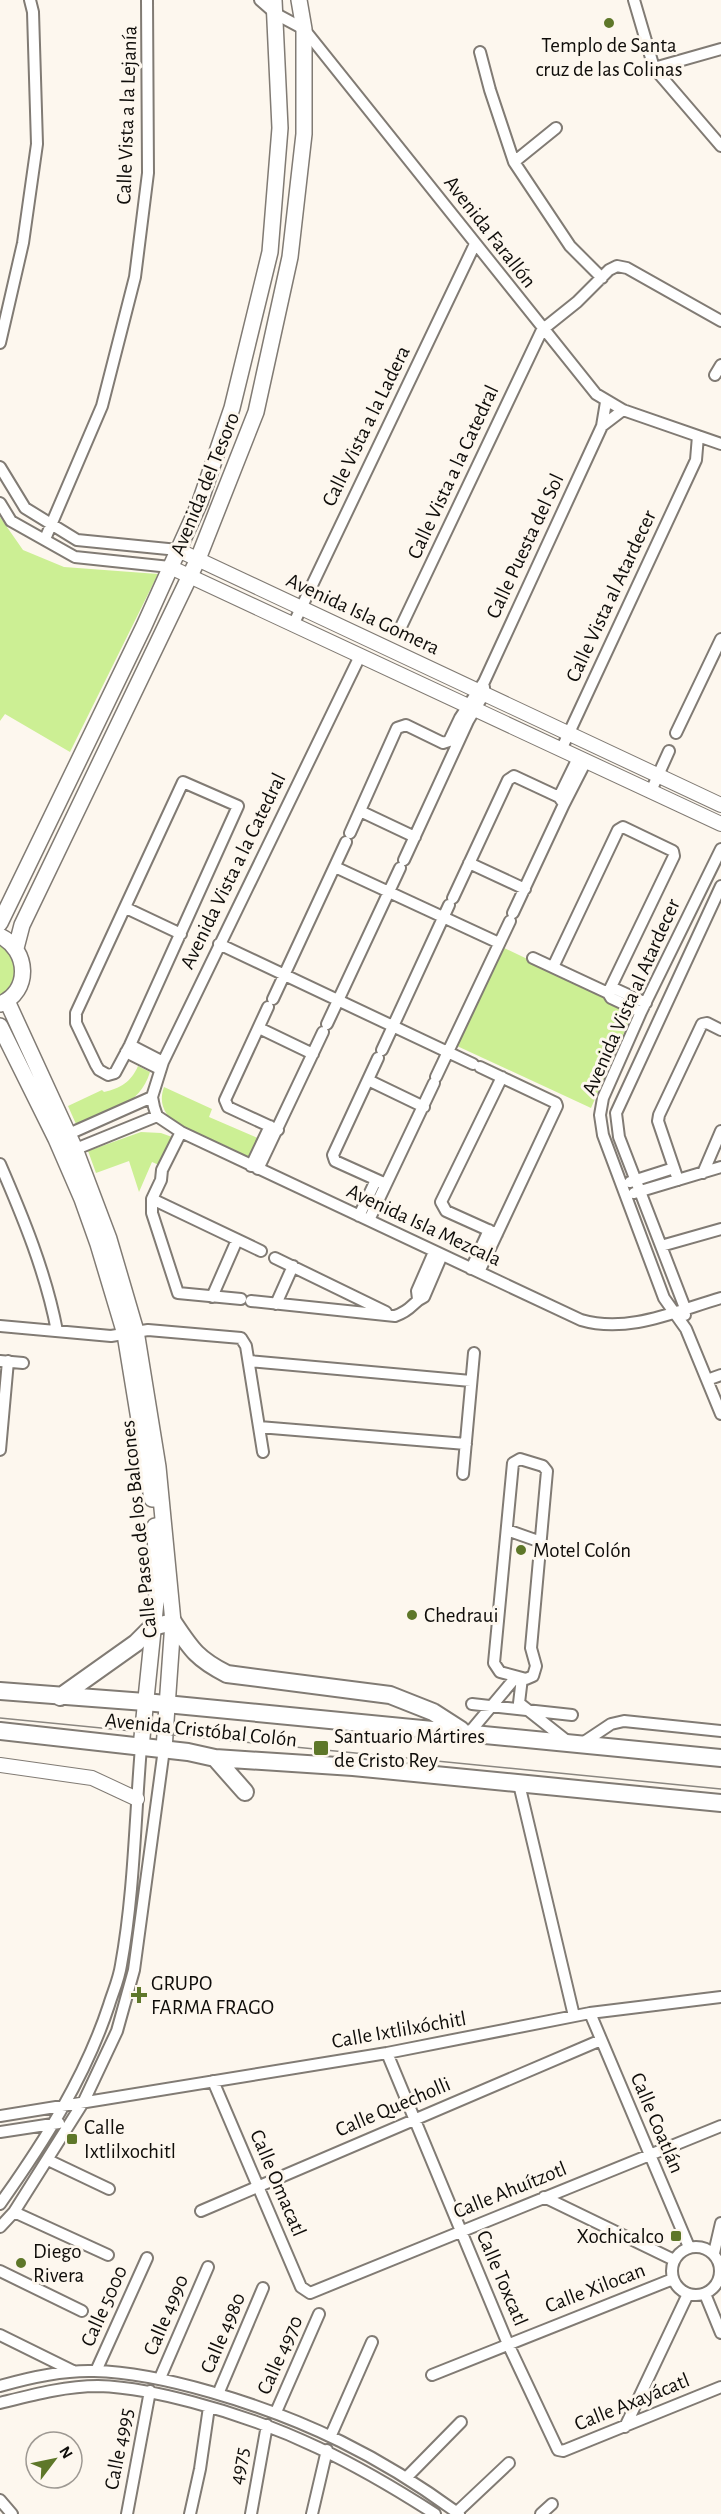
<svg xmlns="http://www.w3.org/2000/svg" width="721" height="2514" font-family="'Alegreya Sans',sans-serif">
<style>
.green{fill:#ccef94}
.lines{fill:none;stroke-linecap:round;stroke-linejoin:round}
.minor-casing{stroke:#817b74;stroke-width:14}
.tertiary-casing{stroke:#817b74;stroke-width:16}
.secondary-casing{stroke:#817b74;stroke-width:18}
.primary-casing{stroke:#817b74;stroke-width:20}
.minor{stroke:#fff;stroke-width:10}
.tertiary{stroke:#fff;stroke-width:14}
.secondary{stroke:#fff;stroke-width:15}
.primary{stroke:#fff;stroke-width:16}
.tram{stroke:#8b8781;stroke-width:1.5}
.poi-dot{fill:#5e7729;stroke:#fdf7ee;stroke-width:2}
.labels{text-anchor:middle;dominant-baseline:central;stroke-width:6;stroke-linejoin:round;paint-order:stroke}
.poi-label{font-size:21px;fill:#0f0d0a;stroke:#fdf7ee;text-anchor:start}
.street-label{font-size:21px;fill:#0f0d0a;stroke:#fdf7ee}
</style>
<rect width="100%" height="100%" fill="#fdf7ee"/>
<path class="green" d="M 0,517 L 23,550 L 64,567 L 158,574 L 70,752 L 5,714 L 0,721 Z
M 0,944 C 23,961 19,980 0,998 Z
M 502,947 L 634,1010 L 591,1108 L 457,1046 Z
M 138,1066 L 150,1072 C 140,1106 107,1113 76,1124 L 68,1106 L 102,1090 L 104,1092 C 121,1088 131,1082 138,1066 Z
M 164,1087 L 212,1109 L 209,1117 L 260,1139 L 253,1157 L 248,1159 L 178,1126 C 165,1115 158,1104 164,1087 Z
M 141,1132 L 161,1133 L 172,1137 L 159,1165 L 152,1162 L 139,1192 L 129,1161 L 96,1173 L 88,1151 Z"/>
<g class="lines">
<defs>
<path id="minor" d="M 260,0 L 276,14 L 304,29 L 596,394 L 623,410 L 721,444
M 634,0 L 654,68 L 721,146
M 480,52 L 490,90 L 514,162 L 570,246 L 602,278
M 654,68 L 721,49
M 514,162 L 556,128
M 0,343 L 23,243 L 37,144 L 33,12 L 30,0
M 715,375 L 721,365
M 602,426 L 623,410
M 0,467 L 25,508 L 77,540 L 178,550
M 0,503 L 11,521 L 75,557 L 170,567
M 45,539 L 102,406 L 135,277 L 148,173 L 147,0
M 293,625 L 475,244
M 399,631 L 542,330 L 577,302 L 609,270 L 617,266 L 627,268 L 721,321
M 360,656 L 163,1062 L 152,1097 L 154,1107 L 157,1116 L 181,1132 L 581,1320 C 628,1334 676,1311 721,1298
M 676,733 L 721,639
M 561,750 L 696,460 L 698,436
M 183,782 L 238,806 L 130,1045 L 115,1073 L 108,1075 L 99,1070 L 96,1065 L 76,1023 L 76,1013 Z
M 651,791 L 669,751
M 559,797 L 578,758
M 360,811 L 415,837
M 350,833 L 397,728 L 406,725 L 443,743 L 449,741 L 460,718 L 484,682 L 602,426 L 606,402
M 721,849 L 641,1012 L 603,1098 L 600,1115 L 603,1135 L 664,1298 L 686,1329 L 721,1414
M 404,860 L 468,721 L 484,694 L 484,687
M 469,863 L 525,889
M 335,867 L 499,943
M 453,898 L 508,780 L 514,776 L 559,797 L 564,804 L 586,761
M 126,908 L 181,934
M 513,913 L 564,804
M 219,944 L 473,1064
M 533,958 L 608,993 L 611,998 L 641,1012
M 553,967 L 618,830 L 623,827 L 673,851 L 674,856 L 608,993
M 611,987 L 646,1003
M 273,999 L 346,842
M 268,1007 L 225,1100 L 228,1107 L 278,1130
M 327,1024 L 400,868
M 259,1028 L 313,1054
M 130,1045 L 163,1062
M 382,1050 L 449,905
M 126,1052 L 160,1069
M 378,1058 L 333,1155 L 335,1161 L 386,1184
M 436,1077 L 510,921
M 368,1080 L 424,1107
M 181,1132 L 162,1170 L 161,1180 L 152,1199 L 152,1213 L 178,1293 L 241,1299
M 62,1137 L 152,1097
M 71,1151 L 157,1116
M 0,1164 C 23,1217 46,1273 57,1331
M 251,1166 L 270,1126
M 258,1169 L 323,1032
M 703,1173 L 721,1131
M 678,1180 L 658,1121 L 659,1115 L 702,1024 L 707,1023 L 721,1030
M 630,1182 L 674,1168
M 634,1193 L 721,1167
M 152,1199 L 261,1251
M 359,1216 L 376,1180
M 369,1220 L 434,1083
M 497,1234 L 446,1211 L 441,1202 L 502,1077
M 661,1246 L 721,1229
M 275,1258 L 386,1312
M 471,1269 L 489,1230
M 479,1272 L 557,1106 L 556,1103 L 480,1067
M 212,1297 L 237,1240
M 418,1299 L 417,1291 L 434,1252
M 251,1301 L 395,1316 C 413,1310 412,1302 424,1297 L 442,1255
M 276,1304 L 293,1266
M 685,1315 L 685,1308 L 619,1137 L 616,1113 L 721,886
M 0,1326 L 111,1336 L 148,1330 L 241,1338 L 246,1346 L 263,1452
M 0,1361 L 23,1363
M 249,1361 L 471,1381
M 707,1380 L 721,1375
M 259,1427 L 466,1444
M 0,1450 L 8,1361
M 520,1459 L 543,1466 L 547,1471 L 531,1648 L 536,1666 L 533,1676 L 526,1679 L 500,1672 L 494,1663 L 513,1463 Z
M 463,1474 L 474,1353
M 507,1530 L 541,1542
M 522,1678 L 519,1703 L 567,1741
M 472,1704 L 572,1715
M 469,1733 L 516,1677
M 581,1744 L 611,1724 L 624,1721 L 721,1731
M 519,1784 L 574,2016
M 590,2013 L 689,2247
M 387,2053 L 508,2344 L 558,2450 L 563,2451 L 721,2387
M 213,2081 L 301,2287 L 310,2293 L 721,2126
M 0,2116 L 387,2053 L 590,2013 L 721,1997
M 0,2132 L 59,2123
M 48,2160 L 109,2189
M 544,2197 L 674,2260
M 0,2204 C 44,2142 85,2078 109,2005 C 113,1992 119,1979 121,1965 C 134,1894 135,1819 141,1747
M 201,2211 L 601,2040
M 14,2212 L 108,2255
M 0,2227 L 14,2212 L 84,2101 L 117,2031 L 134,1970 L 164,1749
M672 2271a24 24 0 1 1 48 0a24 24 0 1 1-48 0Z
M 714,2253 L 721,2223
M 0,2271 L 82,2311
M 705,2294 L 721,2333
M 0,2335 L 73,2371
M 96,2371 L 147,2258
M 432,2375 L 673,2279
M 160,2378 L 208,2267
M 0,2386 C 31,2377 62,2370 94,2371 C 134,2372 173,2381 211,2392 C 305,2419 380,2456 459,2514
M 218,2394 L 263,2288
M 0,2403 C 32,2395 65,2386 98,2386 C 131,2387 161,2394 192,2402 C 284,2426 356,2463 435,2514
M 276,2412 L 319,2314
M 625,2427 L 688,2294
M 331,2435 L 372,2342
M 406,2478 L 461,2422
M 0,2500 L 12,2514
M 457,2512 L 509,2463
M 127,2514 L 150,2391
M 190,2514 L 200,2469 L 209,2407
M 251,2514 L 267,2425
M 312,2514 L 327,2450
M 541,2514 L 552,2504"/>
<path id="tertiary" d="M 178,550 L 721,805
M 170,567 L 721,824
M 0,1765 L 92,1778 L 137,1799"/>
<path id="secondary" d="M 0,923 L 144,626 L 200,502 L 232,408 L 270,252 L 280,128 L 274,0
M 0,936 C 29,950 31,992 0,1004
M 16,948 L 22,925 L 198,559 L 256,412 L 290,257 L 304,134 L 304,29 L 299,0
M 7,1001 L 75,1149 L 109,1239 L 136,1331 L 158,1467 L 173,1622 L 164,1749
M 0,1026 L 56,1139 L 82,1199 L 98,1244 L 125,1334 L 152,1499
M 141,1747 L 157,1592 L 155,1526"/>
<path id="primary" d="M 0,1691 L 145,1702 L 721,1758
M 60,1697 L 136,1643 L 152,1627 L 173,1622 C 191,1649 197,1659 227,1674 L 390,1695 L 433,1712 L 461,1730
M 0,1731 L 188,1752 L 215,1758 L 353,1767 L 721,1803
M 215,1758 L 245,1792"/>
</defs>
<use href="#minor" class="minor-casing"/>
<use href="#tertiary" class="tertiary-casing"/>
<use href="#secondary" class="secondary-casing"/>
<use href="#primary" class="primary-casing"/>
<use href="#minor" class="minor"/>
<use href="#tertiary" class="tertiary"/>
<use href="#secondary" class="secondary"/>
<use href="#primary" class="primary"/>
<path class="tram" d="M 0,1718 L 721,1789"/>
</g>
<g class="poi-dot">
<circle cx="609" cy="23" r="6"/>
<circle cx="521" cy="1550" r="6"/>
<circle cx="412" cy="1615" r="6"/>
<rect x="313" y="1740" width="16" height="16" rx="3"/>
<path d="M136 1986h6v6h6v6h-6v6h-6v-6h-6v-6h6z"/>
<rect x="66" y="2133" width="12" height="12" rx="3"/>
<rect x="670" y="2230" width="12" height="12" rx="3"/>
<circle cx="21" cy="2263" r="6"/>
</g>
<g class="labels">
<g class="poi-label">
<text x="609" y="45" text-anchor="middle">Templo de Santa<tspan x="609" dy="24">cruz de las Colinas</tspan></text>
<text x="533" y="1550">Motel Colón</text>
<text x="424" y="1615">Chedraui</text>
<text x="334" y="1736">Santuario Mártires<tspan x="334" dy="24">de Cristo Rey</tspan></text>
<text x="151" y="1983">GRUPO<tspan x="151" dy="24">FARMA FRAGO</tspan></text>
<text x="84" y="2127">Calle<tspan x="84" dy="24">Ixtlilxochitl</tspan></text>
<text x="664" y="2236" text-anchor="end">Xochicalco</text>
<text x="33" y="2251">Diego<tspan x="33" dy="24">Rivera</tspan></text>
</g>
<g class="street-label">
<text transform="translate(127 115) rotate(-88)">Calle Vista a la Lejanía</text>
<text transform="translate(490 232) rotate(52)">Avenida Farallón</text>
<text transform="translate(366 426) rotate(-64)">Calle Vista a la Ladera</text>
<text transform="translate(453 472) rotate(-65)">Calle Vista a la Catedral</text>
<text transform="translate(205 484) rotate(-68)">Avenida del Tesoro</text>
<text transform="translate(525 546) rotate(-65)">Calle Puesta del Sol</text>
<text transform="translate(611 596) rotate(-65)">Calle Vista al Atardecer</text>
<text transform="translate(363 614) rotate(25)">Avenida Isla Gomera</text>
<text transform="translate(233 871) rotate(-64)">Avenida Vista a la Catedral</text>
<text transform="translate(631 997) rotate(-66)">Avenida Vista al Atardecer</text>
<text transform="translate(424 1225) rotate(25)">Avenida Isla Mezcala</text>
<text transform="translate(139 1529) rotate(-96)">Calle Paseo de los Balcones</text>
<text transform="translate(201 1730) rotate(6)">Avenida Cristóbal Colón</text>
<text transform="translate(399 2030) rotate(-10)">Calle Ixtlilxóchitl</text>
<text transform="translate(393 2107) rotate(-23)">Calle Quecholli</text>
<text transform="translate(657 2123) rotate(67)">Calle Coatlán</text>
<text transform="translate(278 2183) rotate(67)">Calle Omacatl</text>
<text transform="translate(510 2190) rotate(-22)">Calle Ahuítzotl</text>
<text transform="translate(502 2278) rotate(67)">Calle Toxcatl</text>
<text transform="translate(595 2288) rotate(-21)">Calle Xilocan</text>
<text transform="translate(104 2306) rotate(-66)">Calle 5000</text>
<text transform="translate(166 2315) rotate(-67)">Calle 4990</text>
<text transform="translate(223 2333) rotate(-67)">Calle 4980</text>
<text transform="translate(280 2355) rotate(-66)">Calle 4970</text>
<text transform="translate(632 2402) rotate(-22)">Calle Axayácatl</text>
<text transform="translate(119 2449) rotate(-79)">Calle 4995</text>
<text transform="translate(239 2466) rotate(-80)">4975</text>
</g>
</g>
<g transform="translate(54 2460) rotate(58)"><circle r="28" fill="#fdf7ee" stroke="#9e9993" stroke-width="1.5"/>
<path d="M0-4.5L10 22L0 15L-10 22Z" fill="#5e7729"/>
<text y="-9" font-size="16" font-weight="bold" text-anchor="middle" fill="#0f0d0a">N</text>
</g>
</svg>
